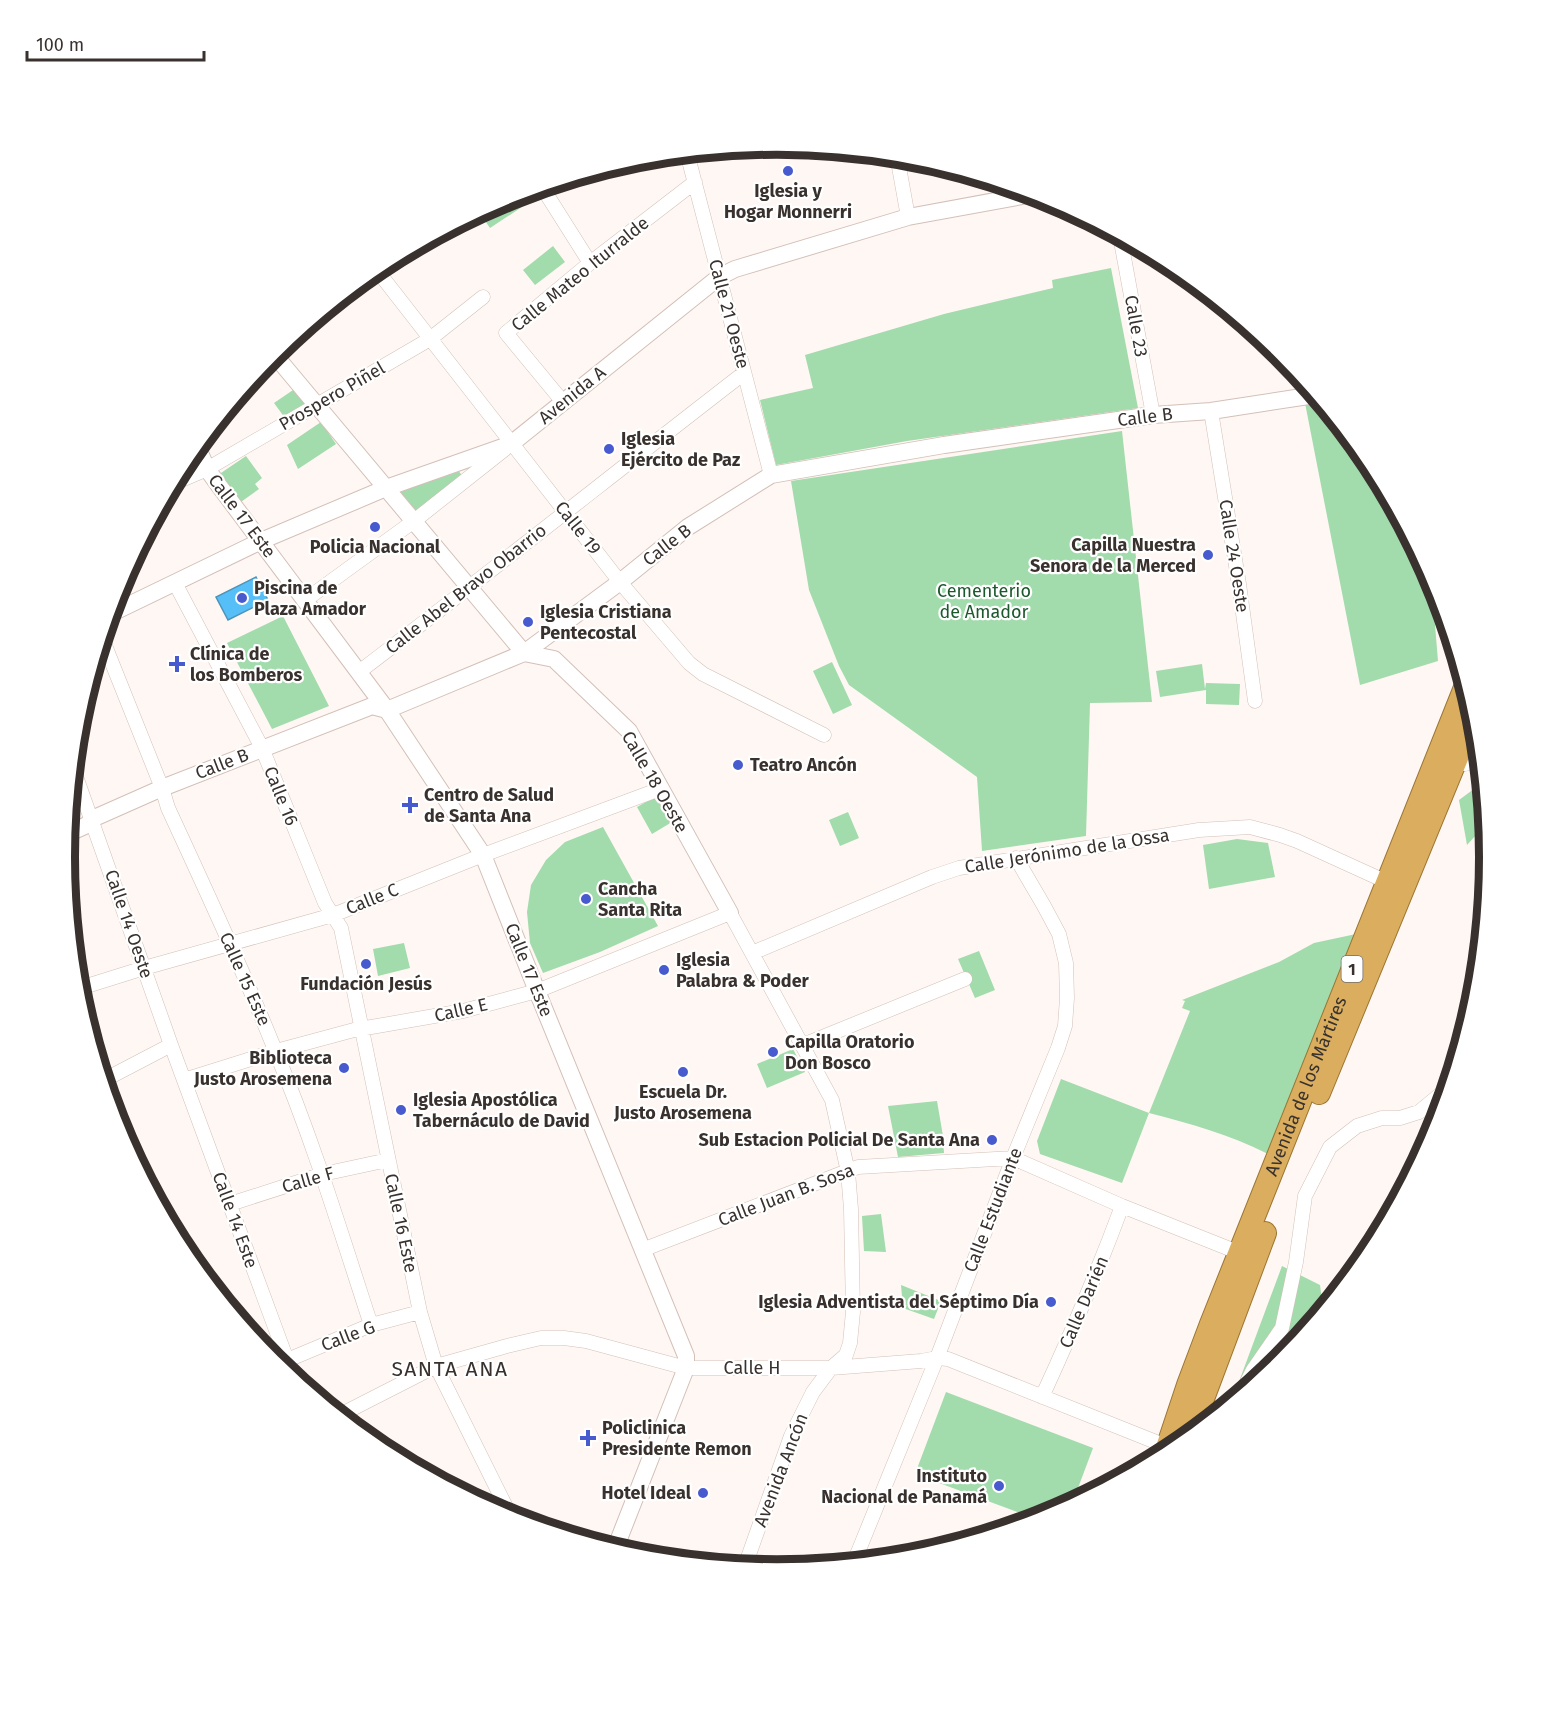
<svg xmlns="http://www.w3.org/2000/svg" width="1554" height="1714" font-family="'Fira Sans',sans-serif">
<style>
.green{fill:#a2dbac}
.water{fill:#56bff8;stroke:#4d94bb;stroke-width:1.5}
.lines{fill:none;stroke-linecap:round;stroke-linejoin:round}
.minor-casing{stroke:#d3c0b8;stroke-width:15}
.tertiary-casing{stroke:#d3c0b8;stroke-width:18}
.trunk-casing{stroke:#9b7533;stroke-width:24}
.minor{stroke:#fff;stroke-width:14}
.tertiary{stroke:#fff;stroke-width:16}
.trunk{stroke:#daae5e;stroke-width:22}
.poi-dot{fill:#475ace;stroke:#fff;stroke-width:2}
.labels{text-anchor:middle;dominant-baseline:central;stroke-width:4.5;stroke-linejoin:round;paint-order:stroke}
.shield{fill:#fff;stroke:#746f6d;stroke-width:1.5}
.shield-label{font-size:16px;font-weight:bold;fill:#38312e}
.poi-label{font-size:18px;font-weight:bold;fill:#38312e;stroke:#fff;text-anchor:start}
.street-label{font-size:18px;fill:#38312e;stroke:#fff}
.park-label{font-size:18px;fill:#1c582d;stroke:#fff}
.quarter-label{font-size:21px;letter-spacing:1.5px;fill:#38312e;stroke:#fff}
.rim{fill:none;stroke:#38312e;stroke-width:8}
</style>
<rect width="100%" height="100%" fill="#fff7f3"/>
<path class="green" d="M 533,190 L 537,197 L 490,228 L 479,212 L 505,199 Z
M 553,246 L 565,262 L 535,285 L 523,270 Z
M 1111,268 L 1138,408 L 907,441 L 776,465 L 760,400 L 813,388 L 805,355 L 944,314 L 1053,288 L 1052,280 Z
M 296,388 L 309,404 L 285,418 L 274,403 Z
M 1320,401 L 1370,461 L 1431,577 L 1438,661 L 1360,685 L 1305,403 Z
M 321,422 L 336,444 L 298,469 L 287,445 Z
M 1122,431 L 1152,702 L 1090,703 L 1086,836 L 982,851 L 977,777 L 849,685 L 839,666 L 809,590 L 791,481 Z
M 246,456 L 262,478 L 255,484 L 259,489 L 238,504 L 218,475 Z
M 458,470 L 463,477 L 418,514 L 398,493 Z
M 283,616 L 329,706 L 272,729 L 227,643 Z
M 832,662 L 852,705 L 833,714 L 813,671 Z
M 1202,664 L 1205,689 L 1206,683 L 1240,684 L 1239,705 L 1206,704 L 1206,690 L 1160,697 L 1156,671 Z
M 1482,783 L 1486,824 L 1467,845 L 1459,800 Z
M 653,798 L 660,801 L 672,822 L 652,834 L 637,807 Z
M 848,812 L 859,838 L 840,846 L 829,820 Z
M 603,827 L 658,926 L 600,952 L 543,973 L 530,943 L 527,912 L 531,885 L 546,860 L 565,842 Z
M 1237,839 L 1268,843 L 1275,877 L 1209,889 L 1203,845 Z
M 1356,934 L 1268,1154 C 1229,1134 1191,1124 1149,1113 L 1122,1183 L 1040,1154 L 1037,1141 L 1061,1079 L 1149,1113 L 1190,1011 L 1182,1008 L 1185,1001 L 1182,1000 L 1279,962 L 1314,943 Z
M 404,943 L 410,968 L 378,976 L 373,949 Z
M 979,951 L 995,990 L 975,998 L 958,959 Z
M 793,1049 L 805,1072 L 767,1088 L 757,1064 Z
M 937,1101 L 943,1136 L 944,1153 L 898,1157 L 888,1106 Z
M 881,1214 L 886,1252 L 864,1251 L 862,1216 Z
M 1282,1266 L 1320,1285 L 1323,1309 L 1281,1361 L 1238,1396 L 1234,1395 Z
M 901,1285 L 941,1301 L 934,1319 L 903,1308 Z
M 946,1392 L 1093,1448 L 1072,1504 L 1049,1515 L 1036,1519 L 915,1474 Z"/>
<path class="water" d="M 256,577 L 268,600 L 228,620 L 216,597 Z"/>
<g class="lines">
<defs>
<path id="minor" d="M 687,153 L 771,475
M 897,156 L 908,217
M 542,187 L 590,263
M 1120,236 L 1153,415
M 376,269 L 620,582 L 689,663 L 703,674 L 824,735
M 1306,384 L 1308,396
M 563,402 L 506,333 L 590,263 L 695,182
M 1211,411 L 1239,584 L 1255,701
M 172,484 L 207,469 L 430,339 L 483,297
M 175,583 L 262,748 L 325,903 L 341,928 L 420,1312 L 436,1366 L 511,1517
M 304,601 L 414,521 L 505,449
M 102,638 L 162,788 L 168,808 C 205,888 242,968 275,1050 C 313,1140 341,1233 371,1325
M 359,672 C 488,574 616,472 744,373
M 1455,761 L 1465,764 L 1480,759
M 73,768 L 171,1045 L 287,1360
M 752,953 L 932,877 L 959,868 L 1199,830 L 1250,827 L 1280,835 L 1297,841 L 1387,882
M 77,989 L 144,968 L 333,915 L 483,855 L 660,789
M 803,1045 L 965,979
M 104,1080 L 171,1045
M 184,1080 L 276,1051 L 354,1030 L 463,1011 L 537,991 L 730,913 L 832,1100 L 848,1172 L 851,1209 L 853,1312 L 850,1343 L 846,1355 L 831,1368 L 813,1392 L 791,1436 L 745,1566
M 230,1204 L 323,1174 L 388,1160
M 642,1250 L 858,1167 L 1013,1158 L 1122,1206 L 1240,1253
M 278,1364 L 371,1325 L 420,1312
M 1242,1392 L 1253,1370 L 1282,1328 L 1296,1262 L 1305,1196 L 1330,1147 L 1357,1126 L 1382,1118 L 1400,1118 L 1419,1112 L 1448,1088
M 1042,1397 C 1071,1334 1098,1271 1122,1206
M 340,1415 L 436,1366 L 507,1346 L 541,1338 L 564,1338 L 586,1341 L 686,1368 L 831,1368 L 921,1361 L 937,1358 L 948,1359 L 1166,1446
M 854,1562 L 937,1358 L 1013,1158 L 1058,1048 L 1065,1026 L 1067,998 L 1066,963 L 1059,934 L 1044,906 L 1016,858"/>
<path id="tertiary" d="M 273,353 L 524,653 L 554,659 L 629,731 L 730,913
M 197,446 L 207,469 L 220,487 L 387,710 L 483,855 L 537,991 L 686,1356 L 686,1368 L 615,1549
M 110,614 L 261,541 L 386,488 L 511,444 L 719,277 L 735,269 L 908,217 L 1033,194
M 67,834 L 87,825 L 92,819 L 162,788 L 372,706 L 387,710 L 524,653 L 620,582 L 688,527 L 771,475 L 944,445 L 1153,415 L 1211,411 L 1315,395"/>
<g id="trunk">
<path d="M 1319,1093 L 1475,714"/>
<path d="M 1189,1436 L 1265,1233"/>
<path id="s1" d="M 1165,1454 L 1188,1385 L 1211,1324 L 1466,685"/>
</g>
</defs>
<use href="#minor" class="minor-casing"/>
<use href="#tertiary" class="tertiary-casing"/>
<use href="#trunk" class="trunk-casing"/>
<use href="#minor" class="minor"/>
<use href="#tertiary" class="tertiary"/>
<use href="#trunk" class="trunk"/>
</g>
<g class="poi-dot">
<circle cx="788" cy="171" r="6"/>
<circle cx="609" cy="449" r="6"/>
<circle cx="375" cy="527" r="6"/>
<circle cx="1208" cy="555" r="6"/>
<circle cx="242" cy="598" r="6"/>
<circle cx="528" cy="622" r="6"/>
<path d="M174 655h6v6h6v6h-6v6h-6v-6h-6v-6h6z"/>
<circle cx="738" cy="765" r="6"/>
<path d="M407 796h6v6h6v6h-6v6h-6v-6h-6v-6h6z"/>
<circle cx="586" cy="899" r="6"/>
<circle cx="366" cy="964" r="6"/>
<circle cx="664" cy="970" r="6"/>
<circle cx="773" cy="1052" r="6"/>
<circle cx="344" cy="1068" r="6"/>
<circle cx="683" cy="1072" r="6"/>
<circle cx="401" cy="1110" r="6"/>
<circle cx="992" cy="1140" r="6"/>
<circle cx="1051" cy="1302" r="6"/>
<path d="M585 1429h6v6h6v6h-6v6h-6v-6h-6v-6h6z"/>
<circle cx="999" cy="1486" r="6"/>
<circle cx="703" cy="1493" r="6"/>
</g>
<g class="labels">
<rect class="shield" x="1341.5" y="956" width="21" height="26" rx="4.5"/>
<g class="shield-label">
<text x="1352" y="969">1</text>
</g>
<g class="poi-label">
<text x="788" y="191" text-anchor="middle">Iglesia y<tspan x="788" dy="21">Hogar Monnerri</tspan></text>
<text x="621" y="439">Iglesia<tspan x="621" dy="21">Ejército de Paz</tspan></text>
<text x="1196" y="545" text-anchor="end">Capilla Nuestra<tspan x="1196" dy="21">Senora de la Merced</tspan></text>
<text x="375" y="547" text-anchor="middle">Policia Nacional</text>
<text x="254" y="588">Piscina de<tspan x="254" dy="21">Plaza Amador</tspan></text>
<text x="540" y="612">Iglesia Cristiana<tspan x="540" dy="21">Pentecostal</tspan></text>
<text x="190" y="654">Clínica de<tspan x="190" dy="21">los Bomberos</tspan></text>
<text x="750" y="765">Teatro Ancón</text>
<text x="424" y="795">Centro de Salud<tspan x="424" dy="21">de Santa Ana</tspan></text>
<text x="598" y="889">Cancha<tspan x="598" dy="21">Santa Rita</tspan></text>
<text x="676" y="960">Iglesia<tspan x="676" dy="21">Palabra &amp; Poder</tspan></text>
<text x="366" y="984" text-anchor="middle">Fundación Jesús</text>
<text x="785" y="1042">Capilla Oratorio<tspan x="785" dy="21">Don Bosco</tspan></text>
<text x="332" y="1058" text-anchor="end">Biblioteca<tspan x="332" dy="21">Justo Arosemena</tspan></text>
<text x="683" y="1092" text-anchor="middle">Escuela Dr.<tspan x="683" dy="21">Justo Arosemena</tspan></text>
<text x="413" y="1100">Iglesia Apostólica<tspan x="413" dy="21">Tabernáculo de David</tspan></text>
<text x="980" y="1140" text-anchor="end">Sub Estacion Policial De Santa Ana</text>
<text x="1039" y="1302" text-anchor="end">Iglesia Adventista del Séptimo Día</text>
<text x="602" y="1428">Policlinica<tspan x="602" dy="21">Presidente Remon</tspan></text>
<text x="987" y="1476" text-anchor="end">Instituto<tspan x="987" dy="21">Nacional de Panamá</tspan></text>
<text x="691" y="1493" text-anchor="end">Hotel Ideal</text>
</g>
<g class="street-label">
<text transform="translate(580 274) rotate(-39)">Calle Mateo Iturralde</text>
<text transform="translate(729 314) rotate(75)">Calle 21 Oeste</text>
<text transform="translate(1136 326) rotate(80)">Calle 23</text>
<text transform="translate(572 395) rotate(-39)">Avenida A</text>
<text transform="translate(332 396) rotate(-30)">Prospero Piñel</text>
<text transform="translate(1145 417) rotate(-7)">Calle B</text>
<text transform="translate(242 516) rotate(53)">Calle 17 Este</text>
<text transform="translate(578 528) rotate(52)">Calle 19</text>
<text transform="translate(667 545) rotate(-38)">Calle B</text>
<text transform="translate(1234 556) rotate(81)">Calle 24 Oeste</text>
<text transform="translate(466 589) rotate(-38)">Calle Abel Bravo Obarrio</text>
<text transform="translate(222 764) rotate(-21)">Calle B</text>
<text transform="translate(655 782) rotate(60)">Calle 18 Oeste</text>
<text transform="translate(281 796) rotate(68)">Calle 16</text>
<text transform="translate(1067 851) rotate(-9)">Calle Jerónimo de la Ossa</text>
<text transform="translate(372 899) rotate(-22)">Calle C</text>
<text transform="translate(129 924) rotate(71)">Calle 14 Oeste</text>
<text transform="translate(529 970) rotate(68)">Calle 17 Este</text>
<text transform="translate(245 979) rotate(66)">Calle 15 Este</text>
<text transform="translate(461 1010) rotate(-13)">Calle E</text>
<text stroke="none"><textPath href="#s1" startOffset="394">Avenida de los Mártires</textPath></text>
<text transform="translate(308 1180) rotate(-16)">Calle F</text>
<text transform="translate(786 1195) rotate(-21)">Calle Juan B. Sosa</text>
<text transform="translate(993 1210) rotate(-69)">Calle Estudiante</text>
<text transform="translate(235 1220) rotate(70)">Calle 14 Este</text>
<text transform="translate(401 1223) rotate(78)">Calle 16 Este</text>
<text transform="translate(1084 1302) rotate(-67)">Calle Darién</text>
<text transform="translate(348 1336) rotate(-21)">Calle G</text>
<text x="752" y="1368">Calle H</text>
<text transform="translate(781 1470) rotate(-69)">Avenida Ancón</text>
</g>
<g class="park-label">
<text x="984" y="591">Cementerio<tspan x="984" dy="21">de Amador</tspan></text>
</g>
<g class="quarter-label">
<text x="450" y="1369">SANTA ANA</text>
</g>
</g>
<path d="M0 0H1554V1714H0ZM75 857a702 702 0 1 1 1404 0a702 702 0 1 1-1404 0Z" fill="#fff" fill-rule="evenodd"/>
<path class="rim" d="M75 857a702 702 0 1 1 1404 0a702 702 0 1 1-1404 0Z"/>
<path d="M27 51v9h177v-9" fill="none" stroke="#38312e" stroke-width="3"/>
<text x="36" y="51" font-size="18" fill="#38312e" stroke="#ffffff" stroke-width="4.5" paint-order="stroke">100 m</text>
</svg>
